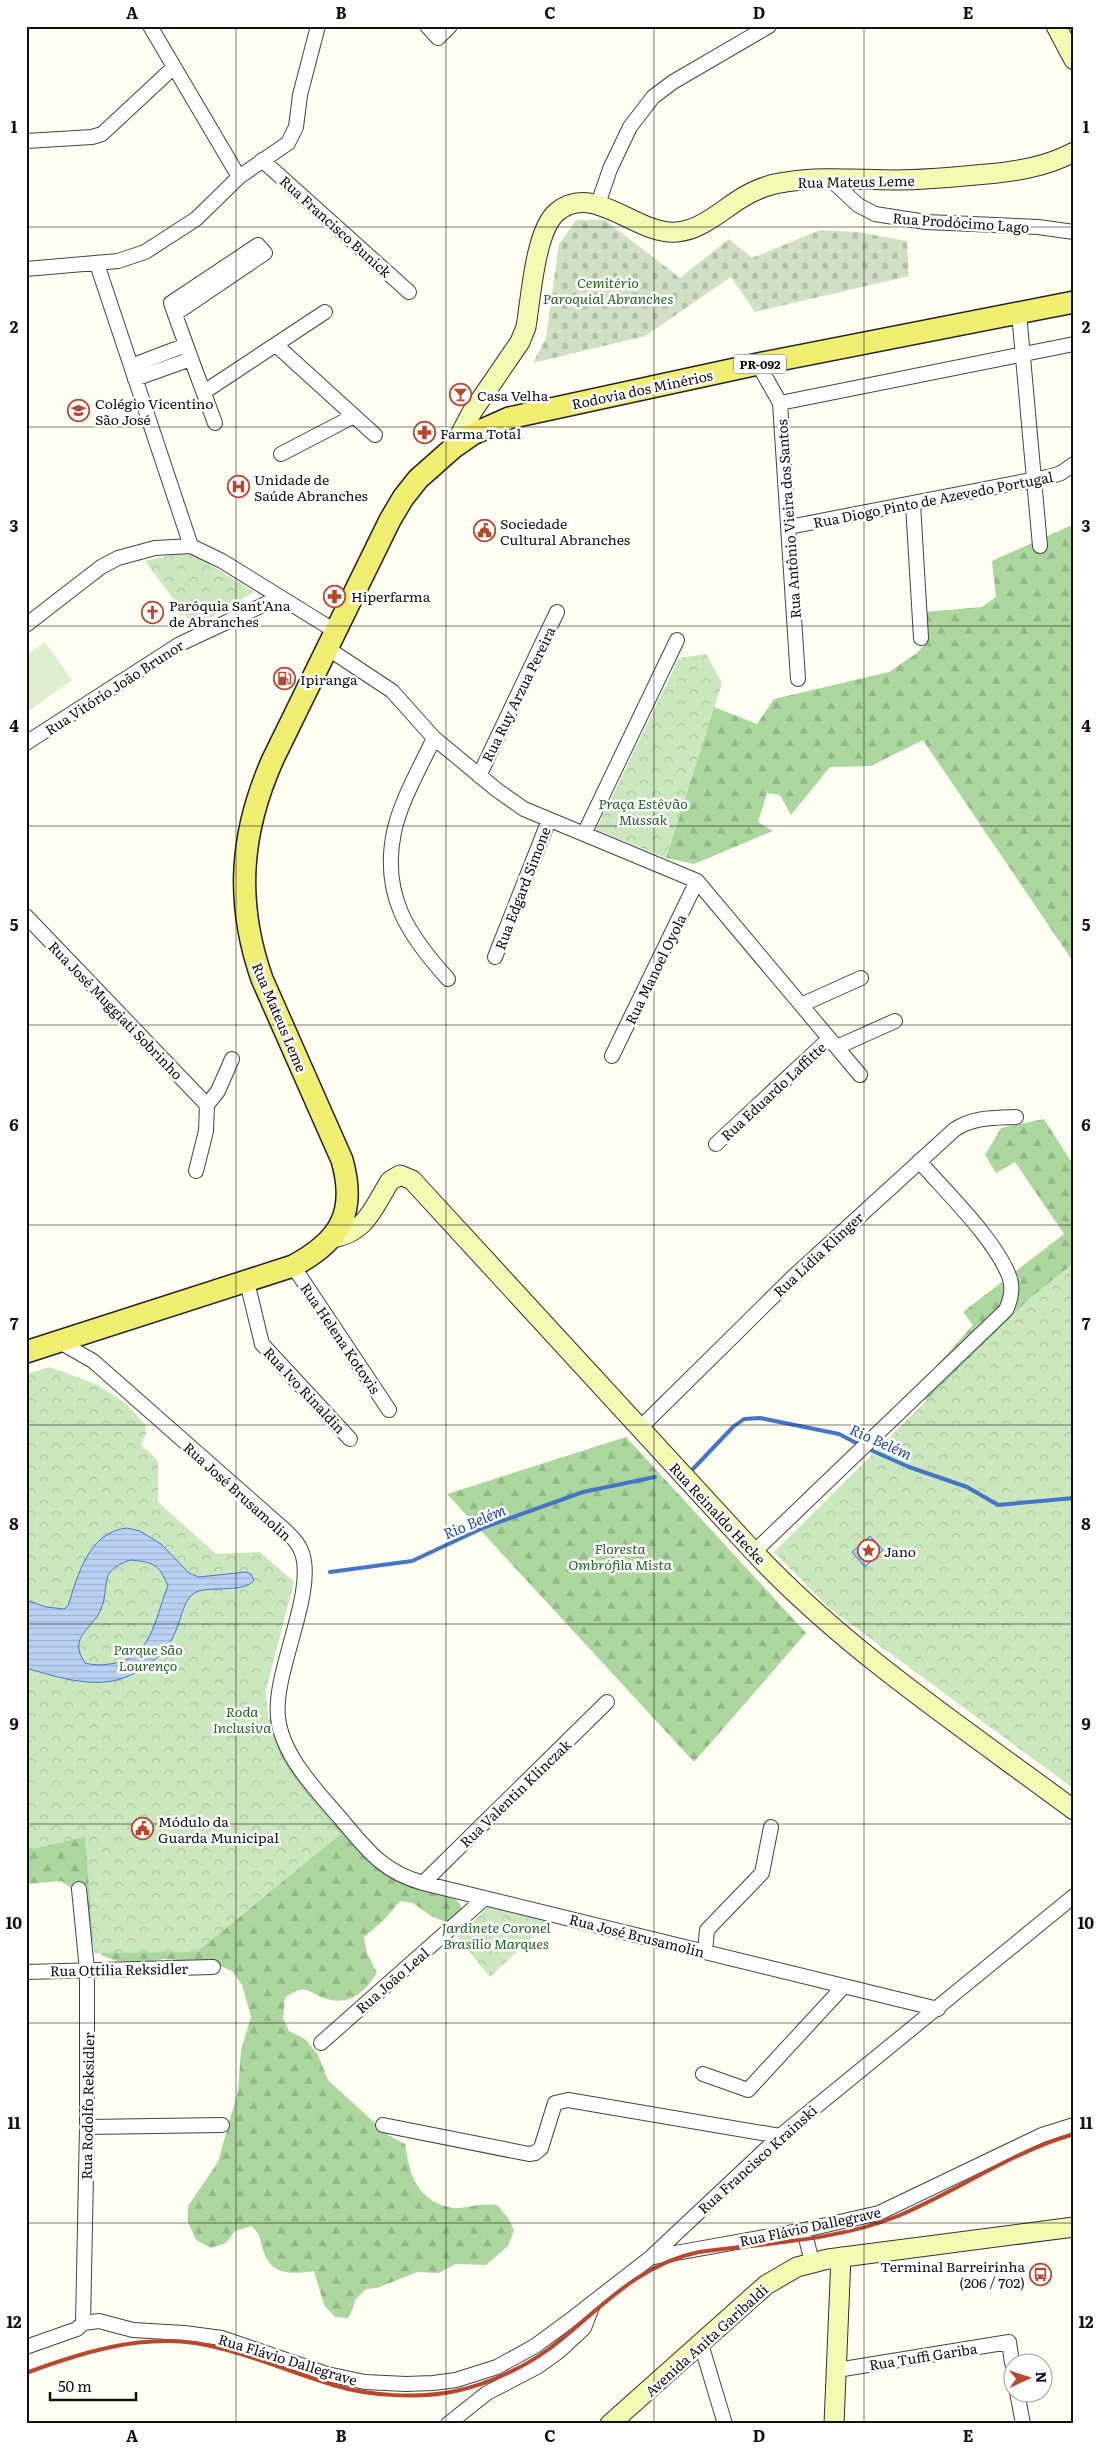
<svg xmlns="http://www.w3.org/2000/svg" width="1100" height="2450" font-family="Literata,serif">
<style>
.forest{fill:url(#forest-firs)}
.cemetery{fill:url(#cemetery-stones)}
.park{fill:url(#park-crowns)}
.pitch{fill:#ddefcf}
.water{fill:url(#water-rules);stroke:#4576c6;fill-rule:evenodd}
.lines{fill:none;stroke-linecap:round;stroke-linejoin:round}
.stream{stroke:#4576c6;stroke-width:4}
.street-casing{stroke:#434343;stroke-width:16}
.secondary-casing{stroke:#323232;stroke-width:21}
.primary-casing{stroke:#212121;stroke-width:24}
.street{stroke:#fff;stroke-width:14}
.secondary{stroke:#f2fab2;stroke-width:19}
.primary{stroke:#f0ed71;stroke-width:21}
.rail{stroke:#b8472f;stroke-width:4}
.grid{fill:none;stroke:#101010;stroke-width:1;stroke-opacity:0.55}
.labels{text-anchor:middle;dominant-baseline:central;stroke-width:5;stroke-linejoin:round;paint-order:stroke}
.shield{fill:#fff;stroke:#585858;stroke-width:1}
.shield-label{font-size:12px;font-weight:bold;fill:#101010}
.street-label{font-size:14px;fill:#101010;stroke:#fff}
.park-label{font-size:14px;font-style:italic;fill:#236424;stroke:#fff}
.poi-label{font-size:14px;fill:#101010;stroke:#fff;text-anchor:start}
.water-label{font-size:15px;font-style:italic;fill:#1f4a9b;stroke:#fff}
.neatline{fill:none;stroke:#101010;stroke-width:2}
.grid-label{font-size:16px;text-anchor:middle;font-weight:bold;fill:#101010}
</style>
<defs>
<pattern id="forest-firs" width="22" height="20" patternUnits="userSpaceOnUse" patternTransform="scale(1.25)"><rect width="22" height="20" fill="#abd79e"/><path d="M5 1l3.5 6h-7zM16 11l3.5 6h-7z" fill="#92b887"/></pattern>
<pattern id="cemetery-stones" width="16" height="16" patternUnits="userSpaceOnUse" patternTransform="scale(1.25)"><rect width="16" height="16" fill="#d1e0c4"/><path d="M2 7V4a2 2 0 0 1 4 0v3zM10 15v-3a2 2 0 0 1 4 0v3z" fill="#b2bfa7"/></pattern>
<pattern id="park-crowns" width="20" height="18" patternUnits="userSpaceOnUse" patternTransform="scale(1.25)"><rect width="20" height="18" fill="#cae7be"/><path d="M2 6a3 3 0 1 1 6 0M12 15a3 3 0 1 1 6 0" fill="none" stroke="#acc5a2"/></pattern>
<pattern id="water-rules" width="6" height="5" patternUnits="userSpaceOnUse" patternTransform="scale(1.25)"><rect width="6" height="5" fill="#bad1f3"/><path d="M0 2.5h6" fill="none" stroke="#9fb2cf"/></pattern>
</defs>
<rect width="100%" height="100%" fill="#fefef3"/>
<path class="forest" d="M 1074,524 L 1074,963 L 923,740 L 871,766 L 830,767 L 791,815 L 780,795 L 767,793 L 758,822 L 773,831 L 694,864 L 666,858 L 714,707 L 757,724 L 774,699 L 889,672 L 917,653 L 926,643 L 924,612 L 982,607 L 996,597 L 992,561 Z
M 1044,1119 L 1074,1166 L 1074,1409 L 939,1413 L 915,1390 L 973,1325 L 963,1312 L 1064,1234 L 1015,1162 L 996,1173 L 985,1155 L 1001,1128 Z
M 626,1437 L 806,1633 L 694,1762 L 447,1494 Z
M 267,1717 L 274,1724 L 278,1743 L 290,1768 L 364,1856 L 388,1876 L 405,1884 L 450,1894 L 460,1904 L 462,1909 L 454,1918 L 446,1922 L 431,1916 L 413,1903 L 400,1901 L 384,1920 L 364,1937 L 367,1953 L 377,1973 C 364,1993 348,2008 321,1997 C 314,1994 307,1988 299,1990 C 294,1991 289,1995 285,1998 L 283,2018 L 289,2031 L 305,2039 L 318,2055 L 328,2080 L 388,2135 L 405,2144 C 409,2167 412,2187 433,2201 C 439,2204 447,2208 455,2208 C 471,2208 478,2203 497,2205 L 508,2218 L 514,2230 L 508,2246 L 486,2265 L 456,2264 L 439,2273 L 417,2272 L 377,2288 L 366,2289 L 355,2300 L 353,2308 L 348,2318 L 335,2317 L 324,2305 L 314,2271 C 296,2274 273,2276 265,2255 C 260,2244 262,2235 252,2226 L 235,2231 L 226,2243 L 211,2248 L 196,2240 L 188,2222 L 188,2206 L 218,2162 L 238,2091 L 241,2050 L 251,2017 L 242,1985 L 232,1971 L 213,1963 L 164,1959 L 143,1963 L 117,1961 L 103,1956 L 94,1947 L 82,1906 L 70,1887 L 61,1881 L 26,1884 L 26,1813 Z"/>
<path class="cemetery" d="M 576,220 L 605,220 L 680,278 L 729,239 L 752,258 L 820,230 L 858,232 L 907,241 L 909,276 L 755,312 L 731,277 L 645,336 L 533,363 L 546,338 L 559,244 Z"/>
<path class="park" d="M 189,551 L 254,592 L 194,627 L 145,561 Z
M 706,654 L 722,683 L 666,858 L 596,830 L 679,658 Z
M 1074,1263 L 1074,1789 L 829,1608 L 774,1552 L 1031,1297 Z
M 50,1367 L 98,1385 L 125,1403 L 145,1424 L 146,1434 L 141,1445 L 158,1461 L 158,1502 L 216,1554 L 260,1552 L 294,1582 L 266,1690 C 268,1759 299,1784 341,1834 L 197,1952 L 94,1953 L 85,1837 L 26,1851 L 26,1374 Z
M 488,1907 L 549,1921 L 490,1977 L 457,1937 Z"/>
<path class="pitch" d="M 45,642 L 72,680 L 26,713 L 26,656 Z"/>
<path class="water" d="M 127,1528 L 140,1531 L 161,1544 L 189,1573 L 199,1577 L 246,1572 L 251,1574 L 254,1580 C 246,1593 210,1586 196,1592 C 184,1598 181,1618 177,1628 C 169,1648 163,1654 146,1666 C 109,1694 67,1680 26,1668 L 26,1600 L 46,1607 L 64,1609 L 68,1606 C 78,1574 89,1532 127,1528 ZM 130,1560 C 153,1562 159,1564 168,1586 C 156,1613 154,1652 120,1662 C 108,1665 97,1666 85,1663 C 67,1636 93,1630 101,1609 C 111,1584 97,1572 130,1560 Z
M 870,1536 L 883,1550 L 865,1567 L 852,1552 Z"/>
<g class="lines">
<path class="stream" d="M 866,1448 L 909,1467 L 967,1487 L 998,1505 L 1074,1498
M 693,1469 L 733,1427 L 744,1419 L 760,1418 L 839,1434 L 860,1445
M 330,1572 L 412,1561 L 485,1527 L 583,1492 L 655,1477"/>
<defs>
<path id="street" d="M 150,26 L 239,177
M 427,26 L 438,38 L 450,26
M 26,141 L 92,137 L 102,134 L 174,67
M 262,160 L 409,292
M 831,180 L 858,205 L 875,214 L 926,222 L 1038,227 L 1074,232
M 598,204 L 610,169 L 630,127 L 653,97 L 673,82 L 769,26
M 97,264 L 191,546
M 26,269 L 118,261 L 145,252 L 196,219 L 239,177 L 288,143 L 296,127 L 300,95 L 318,26
M 1019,313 L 1040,546
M 175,314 L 265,253 L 258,245 L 171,303 C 185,343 200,383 215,423
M 276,345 L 375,435
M 758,364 L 780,403 L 798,679
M 131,366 L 186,345
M 135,379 L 191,359
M 204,392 L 325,312
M 780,403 L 1074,344
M 281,454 L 354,416
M 913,504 L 921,638
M 789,527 L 1052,476 L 1061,473 L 1074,464
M 26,625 L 101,567 L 118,558 L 155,548 L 191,546 L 222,561 L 335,631
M 327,648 L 392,691 L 434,738 L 497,790 L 524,809 L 697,881 L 860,1075
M 434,738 C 420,768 401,800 394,832 C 381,895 408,935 448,979
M 26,743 L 180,644 L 278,598
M 479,776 L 557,612
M 584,834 L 677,640
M 26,916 L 207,1105
M 495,957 L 549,820
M 801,1005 L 861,978
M 837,1047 L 895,1021
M 612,1056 L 697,881
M 716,1144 L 829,1039
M 196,1171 L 206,1131 L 207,1105 L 218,1091 L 232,1059
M 293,1266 L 389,1410
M 247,1282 L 262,1344 L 350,1439
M 58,1341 L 93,1361 L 278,1524 C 287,1532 298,1541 302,1553 C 316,1593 273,1672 278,1717 C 282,1756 317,1791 341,1819 C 367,1850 383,1872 423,1883 L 938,2009
M 640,1428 L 793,1277 L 954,1130 C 972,1117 994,1118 1016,1117
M 754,1552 L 1006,1310 C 1011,1299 1014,1288 1009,1276 C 995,1239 946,1192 919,1161
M 423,1883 L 607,1702
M 79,1889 L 87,1970 L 87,2127 L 83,2323
M 705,1952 L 707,1930 L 762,1873 L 771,1827
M 26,1972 L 213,1967
M 321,2043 L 485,1898
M 703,2074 L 748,2090 L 844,1986
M 383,2125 L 529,2154 L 535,2153 L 541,2148 L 555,2103 L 568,2100 L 780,2136
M 87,2127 L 222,2125
M 804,2230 L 812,2262
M 653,2257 L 804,2230 L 879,2213 L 1042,2135 L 1074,2125
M 701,2344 L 725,2424
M 26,2347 L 77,2329 L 83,2323 L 99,2321 L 133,2330 L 184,2333 L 222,2338 L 327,2374 L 365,2382 L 406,2384 L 433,2383 L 456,2380 L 497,2367 L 535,2346 L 569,2321 L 650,2258 L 780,2136 L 1074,1896
M 837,2370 L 1009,2342 L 1012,2363
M 1017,2392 L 1023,2424
M 448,2424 L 487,2393 L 537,2367 L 558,2352 L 584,2328 L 594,2302"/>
<path id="secondary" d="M 1056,26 L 1074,60
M 453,448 L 472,412 L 520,342 L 526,327 C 531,298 535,230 557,212 C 594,181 637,236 677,232 C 701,230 721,211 740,199 C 754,190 770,184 786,182 C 822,176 860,180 896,180 C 926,180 956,177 987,174 C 1017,171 1046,167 1074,152
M 332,1238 C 366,1233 373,1208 390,1181 L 400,1175 L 412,1180 L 754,1552 C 848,1652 964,1728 1074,1810
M 610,2424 L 766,2285 L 797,2267 L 828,2259 L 1074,2227
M 834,2424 L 841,2257"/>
<path id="primary" d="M 26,1352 L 293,1266 C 340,1241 357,1213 342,1160 L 262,979 C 235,902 240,833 273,759 L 390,520 L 403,498 L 418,479 L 453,448 L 473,434 L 509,418 L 758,364 L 1074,302"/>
</defs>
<use href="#street" class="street-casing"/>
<use href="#secondary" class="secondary-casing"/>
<use href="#primary" class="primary-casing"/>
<use href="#street" class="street"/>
<use href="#secondary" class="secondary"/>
<use href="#primary" class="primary"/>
<path class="rail" d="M 26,2373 C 80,2353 137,2335 195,2343 C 244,2351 286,2371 333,2385 C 369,2396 419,2399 456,2391 C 488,2384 523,2368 549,2349 C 598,2312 635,2265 699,2252 C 764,2243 836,2241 898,2216 C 958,2191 1011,2152 1074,2134"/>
</g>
<path class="grid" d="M 236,26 L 236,2424M 446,26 L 446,2424M 654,26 L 654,2424M 864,26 L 864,2424M 26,227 L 1074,227M 26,427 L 1074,427M 26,626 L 1074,626M 26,826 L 1074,826M 26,1025 L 1074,1025M 26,1225 L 1074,1225M 26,1425 L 1074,1425M 26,1624 L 1074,1624M 26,1824 L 1074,1824M 26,2023 L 1074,2023M 26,2223 L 1074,2223"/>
<defs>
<symbol id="bar-ring" viewBox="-11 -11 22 22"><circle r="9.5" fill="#fff" stroke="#b8472f" stroke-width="1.5"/><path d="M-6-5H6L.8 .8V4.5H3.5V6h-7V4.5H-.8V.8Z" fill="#b8472f"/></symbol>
<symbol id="school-ring" viewBox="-11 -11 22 22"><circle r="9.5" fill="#fff" stroke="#b8472f" stroke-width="1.5"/><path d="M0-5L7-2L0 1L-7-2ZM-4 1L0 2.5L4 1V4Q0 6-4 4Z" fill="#b8472f"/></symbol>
<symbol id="pharmacy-ring" viewBox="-11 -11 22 22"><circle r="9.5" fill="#fff" stroke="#b8472f" stroke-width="1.5"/><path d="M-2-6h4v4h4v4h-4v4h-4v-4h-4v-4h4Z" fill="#b8472f"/></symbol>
<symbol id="hospital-ring" viewBox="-11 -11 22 22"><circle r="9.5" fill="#fff" stroke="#b8472f" stroke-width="1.5"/><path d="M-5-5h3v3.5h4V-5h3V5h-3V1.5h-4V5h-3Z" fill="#b8472f"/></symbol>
<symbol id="civic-ring" viewBox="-11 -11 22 22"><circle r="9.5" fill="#fff" stroke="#b8472f" stroke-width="1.5"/><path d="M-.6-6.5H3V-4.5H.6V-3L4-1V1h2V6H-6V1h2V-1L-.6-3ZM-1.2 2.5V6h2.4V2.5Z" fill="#b8472f"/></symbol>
<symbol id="church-ring" viewBox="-11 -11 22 22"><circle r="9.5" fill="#fff" stroke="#b8472f" stroke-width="1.5"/><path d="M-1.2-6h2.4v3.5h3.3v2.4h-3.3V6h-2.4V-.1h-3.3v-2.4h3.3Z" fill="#b8472f"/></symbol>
<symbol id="fuel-ring" viewBox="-11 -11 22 22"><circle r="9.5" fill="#fff" stroke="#b8472f" stroke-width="1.5"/><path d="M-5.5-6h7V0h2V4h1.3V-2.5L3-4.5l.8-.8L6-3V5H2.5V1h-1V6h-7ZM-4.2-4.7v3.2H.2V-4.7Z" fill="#b8472f"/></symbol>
<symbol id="sight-ring" viewBox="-11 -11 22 22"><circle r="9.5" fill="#fff" stroke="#b8472f" stroke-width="1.5"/><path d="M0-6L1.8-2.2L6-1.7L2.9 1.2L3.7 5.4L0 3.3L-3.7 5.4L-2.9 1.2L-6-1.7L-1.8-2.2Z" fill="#b8472f"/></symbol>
<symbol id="bus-ring" viewBox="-11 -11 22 22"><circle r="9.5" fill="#fff" stroke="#b8472f" stroke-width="1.5"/><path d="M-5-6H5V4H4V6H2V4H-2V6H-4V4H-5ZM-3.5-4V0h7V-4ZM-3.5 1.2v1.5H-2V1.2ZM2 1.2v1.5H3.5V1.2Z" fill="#b8472f"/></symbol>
</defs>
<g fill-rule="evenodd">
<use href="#bar-ring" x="448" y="382" width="25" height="25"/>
<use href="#school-ring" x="66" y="398" width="25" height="25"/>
<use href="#pharmacy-ring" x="412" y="420" width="25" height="25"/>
<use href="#hospital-ring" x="226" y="474" width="25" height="25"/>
<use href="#civic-ring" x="472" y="518" width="25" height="25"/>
<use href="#pharmacy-ring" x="322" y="584" width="25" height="25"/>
<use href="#church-ring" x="140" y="600" width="25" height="25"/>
<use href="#fuel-ring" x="272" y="666" width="25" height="25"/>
<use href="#sight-ring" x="856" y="1538" width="25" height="25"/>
<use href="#civic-ring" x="130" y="1816" width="25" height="25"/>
<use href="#bus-ring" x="1028" y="2262" width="25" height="25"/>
</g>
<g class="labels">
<rect class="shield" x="734" y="354.5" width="52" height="19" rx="4"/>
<g class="shield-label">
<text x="760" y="364">PR-092</text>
</g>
<g class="street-label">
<text transform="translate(856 181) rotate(-1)">Rua Mateus Leme</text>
<text transform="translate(961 222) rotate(4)">Rua Prodócimo Lago</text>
<text transform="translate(336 226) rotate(42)">Rua Francisco Bunick</text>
<text transform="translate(642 389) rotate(-12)">Rodovia dos Minérios</text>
<text transform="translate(933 499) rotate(-11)">Rua Diogo Pinto de Azevedo Portugal</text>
<text transform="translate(788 519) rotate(-94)">Rua Antônio Vieira dos Santos</text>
<text transform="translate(114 687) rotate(-33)">Rua Vitório João Brunor</text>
<text transform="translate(518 694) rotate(-64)">Rua Ruy Arzua Pereira</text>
<text transform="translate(522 888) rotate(-69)">Rua Edgard Simone</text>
<text transform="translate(655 969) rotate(-64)">Rua Manoel Oyola</text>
<text transform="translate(116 1010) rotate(46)">Rua José Muggiati Sobrinho</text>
<text transform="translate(280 1017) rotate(67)">Rua Mateus Leme</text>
<text transform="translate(773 1091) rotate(-43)">Rua Eduardo Laffitte</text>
<text transform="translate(818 1254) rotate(-43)">Rua Lídia Klinger</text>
<text transform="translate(341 1338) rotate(56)">Rua Helena Kotovis</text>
<text transform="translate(305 1390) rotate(47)">Rua Ivo Rinaldin</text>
<text transform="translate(238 1491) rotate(42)">Rua José Brusamolin</text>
<text transform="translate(718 1513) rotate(47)">Rua Reinaldo Hecke</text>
<text transform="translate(515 1793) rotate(-44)">Rua Valentin Klinczak</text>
<text transform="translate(637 1935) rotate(14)">Rua José Brusamolin</text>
<text transform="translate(119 1969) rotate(-1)">Rua Ottília Reksidler</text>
<text transform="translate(392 1980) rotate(-41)">Rua João Leal</text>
<text transform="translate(87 2106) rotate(-89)">Rua Rodolfo Reksidler</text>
<text transform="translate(757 2159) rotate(-42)">Rua Francisco Krainski</text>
<text transform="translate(810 2226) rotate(-12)">Rua Flávio Dallegrave</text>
<text transform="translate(706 2340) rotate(-42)">Avenida Anita Garibaldi</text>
<text transform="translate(923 2356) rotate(-9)">Rua Tuffi Gariba</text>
<text transform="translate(288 2359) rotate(17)">Rua Flávio Dallegrave</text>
</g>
<g class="park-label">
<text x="608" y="282">Cemitério<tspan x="608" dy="16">Paroquial Abranches</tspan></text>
<text x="643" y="803">Praça Estêvão<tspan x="643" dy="16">Mussak</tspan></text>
<text x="620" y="1548">Floresta<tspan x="620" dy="16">Ombrófila Mista</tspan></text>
<text x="148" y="1649">Parque São<tspan x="148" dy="16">Lourenço</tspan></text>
<text x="242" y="1711">Roda<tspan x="242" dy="16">Inclusiva</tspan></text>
<text x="496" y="1927">Jardinete Coronel<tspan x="496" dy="16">Brasílio Marques</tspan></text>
</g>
<g class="poi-label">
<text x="477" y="395">Casa Velha</text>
<text x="95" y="403">Colégio Vicentino<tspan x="95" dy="16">São José</tspan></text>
<text x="440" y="433">Farma Total</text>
<text x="254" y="479">Unidade de<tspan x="254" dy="16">Saúde Abranches</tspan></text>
<text x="500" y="523">Sociedade<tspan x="500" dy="16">Cultural Abranches</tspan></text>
<text x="351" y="596">Hiperfarma</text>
<text x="169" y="605">Paróquia Sant'Ana<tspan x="169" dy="16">de Abranches</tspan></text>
<text x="300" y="679">Ipiranga</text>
<text x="884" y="1551">Jano</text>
<text x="158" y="1821">Módulo da<tspan x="158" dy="16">Guarda Municipal</tspan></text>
<text x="1025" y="2266" text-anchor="end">Terminal Barreirinha<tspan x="1025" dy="16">(206 / 702)</tspan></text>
</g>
<g class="water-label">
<text transform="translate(881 1441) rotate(24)">Rio Belém</text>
<text transform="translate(474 1521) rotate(-23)">Rio Belém</text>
</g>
</g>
<rect width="1100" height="2450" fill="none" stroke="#ffffff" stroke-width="55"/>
<g transform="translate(1028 2378) rotate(87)"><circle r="24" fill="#ffffff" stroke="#9f9f9f"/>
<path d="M0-4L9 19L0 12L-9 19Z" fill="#b8472f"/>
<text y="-8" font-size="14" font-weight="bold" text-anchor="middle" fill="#101010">N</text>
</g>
<path d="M50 2392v8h86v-8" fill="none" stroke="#101010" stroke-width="2.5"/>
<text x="58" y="2392" font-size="15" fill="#101010" stroke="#ffffff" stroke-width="4" paint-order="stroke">50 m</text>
<rect x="28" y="28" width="1044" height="2394" class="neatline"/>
<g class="grid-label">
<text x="132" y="19">A</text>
<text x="341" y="19">B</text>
<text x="550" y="19">C</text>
<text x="759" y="19">D</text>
<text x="968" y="19">E</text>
<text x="14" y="133">1</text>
<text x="1086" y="133">1</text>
<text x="14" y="333">2</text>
<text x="1086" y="333">2</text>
<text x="14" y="532">3</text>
<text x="1086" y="532">3</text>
<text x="14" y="732">4</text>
<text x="1086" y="732">4</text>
<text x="14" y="931">5</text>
<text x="1086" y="931">5</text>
<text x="14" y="1131">6</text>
<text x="1086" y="1131">6</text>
<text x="14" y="1330">7</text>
<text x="1086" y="1330">7</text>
<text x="14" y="1530">8</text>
<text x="1086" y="1530">8</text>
<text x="14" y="1730">9</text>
<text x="1086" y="1730">9</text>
<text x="14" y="1929">10</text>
<text x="1086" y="1929">10</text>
<text x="14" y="2129">11</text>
<text x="1086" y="2129">11</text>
<text x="14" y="2328">12</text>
<text x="1086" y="2328">12</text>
<text x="132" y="2442">A</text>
<text x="341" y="2442">B</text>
<text x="550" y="2442">C</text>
<text x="759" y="2442">D</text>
<text x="968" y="2442">E</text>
</g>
</svg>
